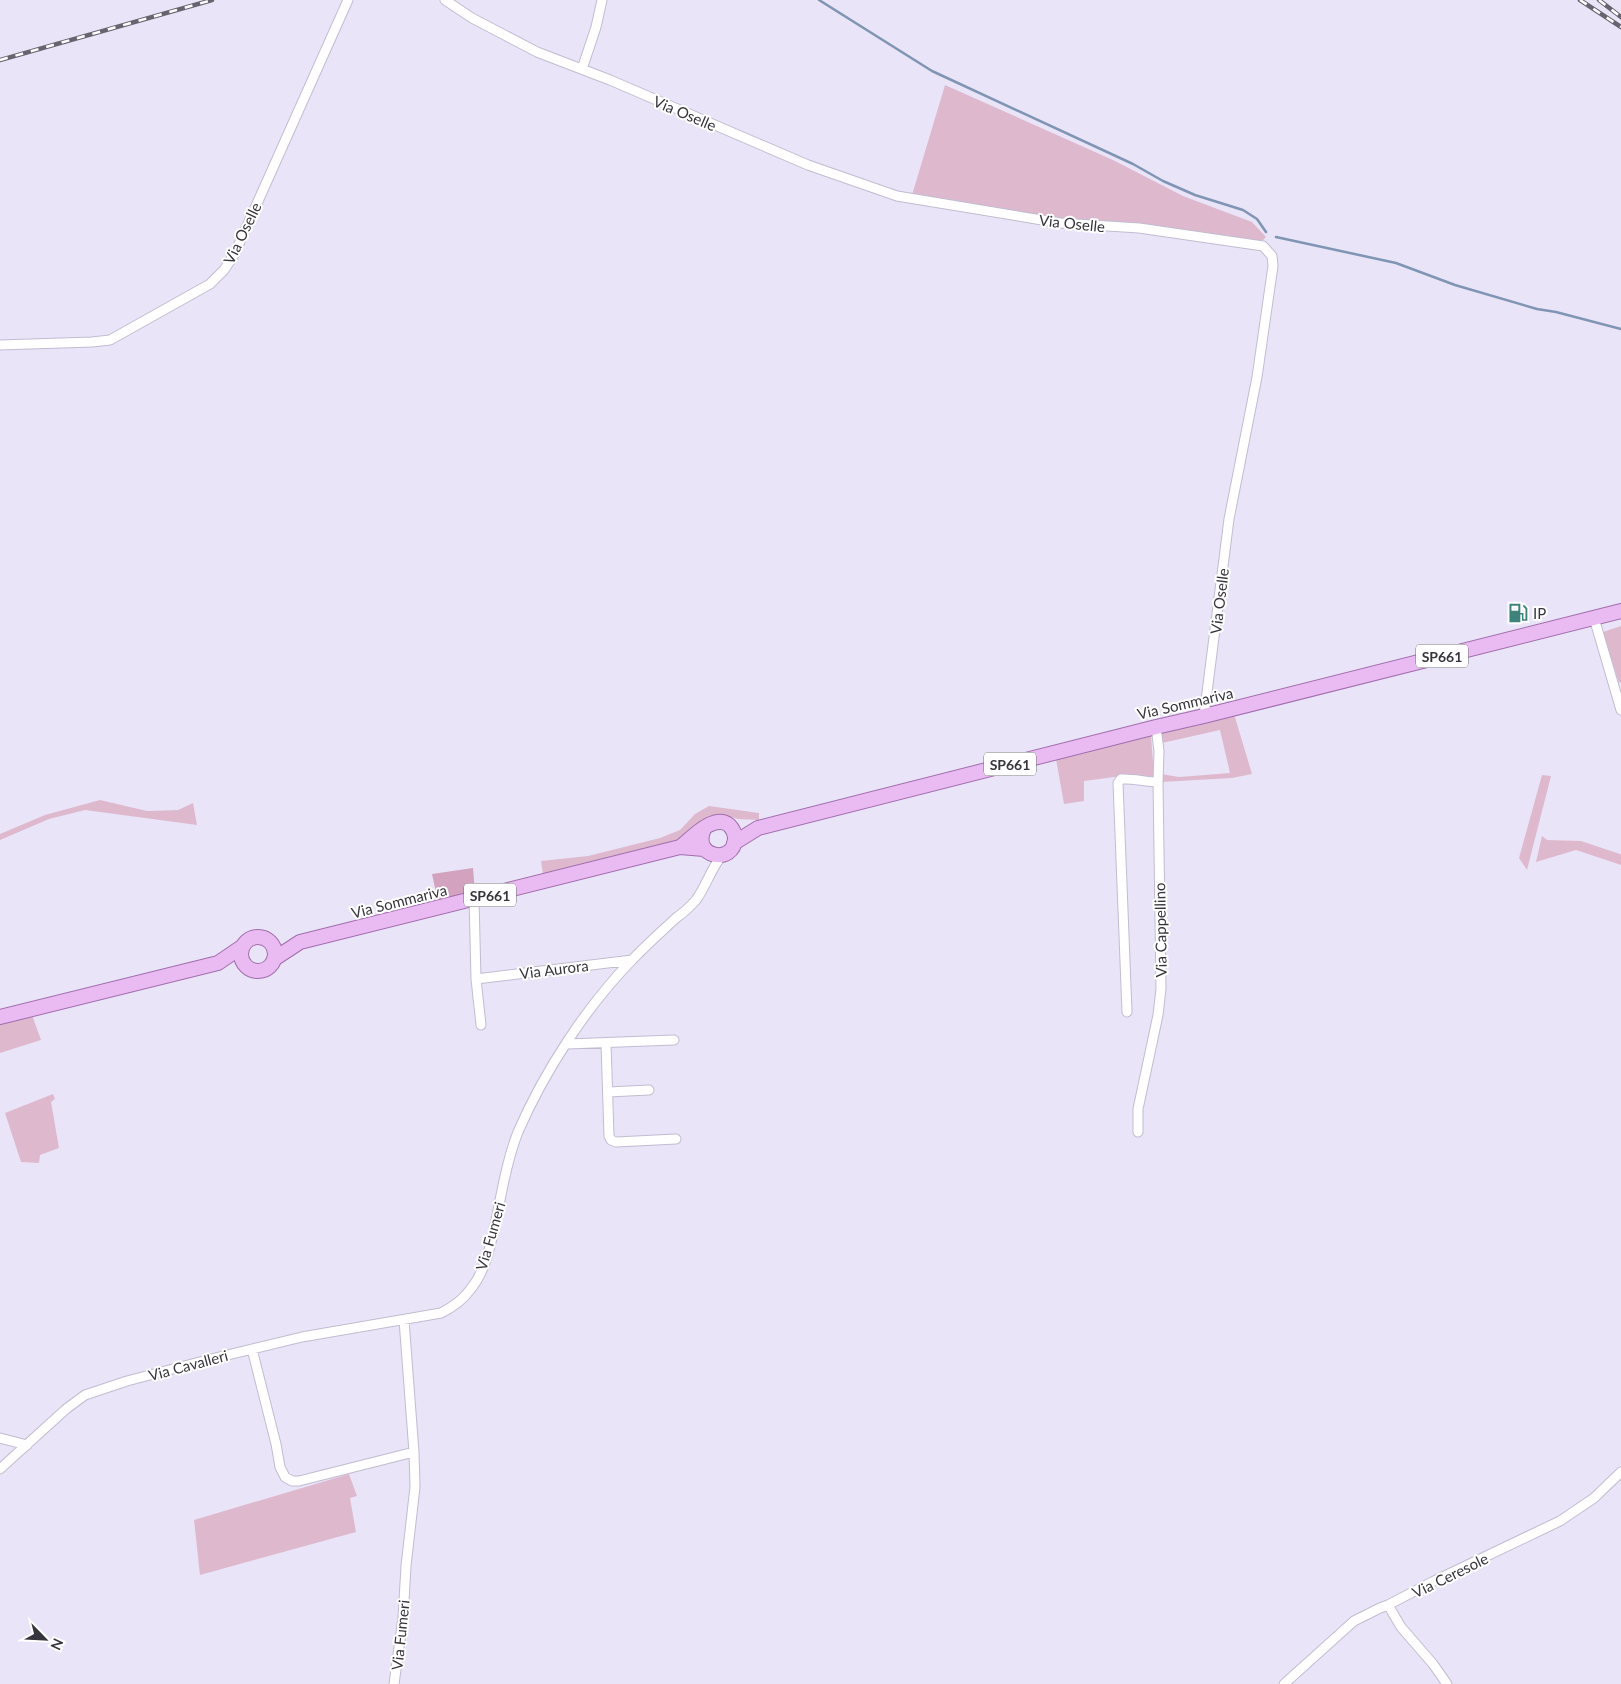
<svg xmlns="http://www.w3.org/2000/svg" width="1621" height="1684" font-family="Lato,sans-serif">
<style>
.green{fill:#deb9ce}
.forest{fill:#d2a2be}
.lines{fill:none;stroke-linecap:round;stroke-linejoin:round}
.stream{stroke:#7f95b3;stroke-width:2.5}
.street-casing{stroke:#c2bcd1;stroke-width:11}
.primary-casing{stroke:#a16ead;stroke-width:16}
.street{stroke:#fff;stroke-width:9}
.primary{stroke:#e9bbf2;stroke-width:14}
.rail-casing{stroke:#67646f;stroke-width:4.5}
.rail{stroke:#fff;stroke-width:2.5;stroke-dasharray:8;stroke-linecap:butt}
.labels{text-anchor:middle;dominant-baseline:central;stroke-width:4;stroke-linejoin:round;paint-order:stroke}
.shield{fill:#fff;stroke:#727176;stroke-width:1}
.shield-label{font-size:14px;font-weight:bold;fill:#36343c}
.street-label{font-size:15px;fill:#36343c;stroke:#fff}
.poi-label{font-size:15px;fill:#36343c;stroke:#fff;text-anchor:start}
</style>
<rect width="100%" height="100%" fill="#eae4f9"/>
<path class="green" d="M 945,85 L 1113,160 L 1183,196 L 1252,222 L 1266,237 L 1263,240 L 1239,240 L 1060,220 L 912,195 Z
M 1621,626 L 1621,682 L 1619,683 L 1603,632 Z
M 1234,714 L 1252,774 L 1232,778 L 1161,782 L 1161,774 L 1179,777 L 1230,773 L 1220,730 L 1162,743 L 1161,733 Z
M 1151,735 L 1154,777 L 1130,775 L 1084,781 L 1084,801 L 1064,804 L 1056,759 Z
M 1542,775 L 1551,776 L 1527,870 L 1519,858 Z
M 100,800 L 147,811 L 178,810 L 193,803 L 197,825 L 85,810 L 49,819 L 0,840 L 0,834 L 45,815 Z
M 709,806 L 759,813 L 759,820 L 738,819 L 720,814 L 704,819 L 690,833 L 672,844 L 543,875 L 541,861 L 588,856 L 660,838 L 680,830 L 695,814 Z
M 1542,836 L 1547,840 L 1581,841 L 1620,854 L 1621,855 L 1621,865 L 1576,850 L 1536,862 Z
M 32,1015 L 41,1040 L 0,1053 L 0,1024 Z
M 53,1094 L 55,1099 L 51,1102 L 59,1148 L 40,1155 L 39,1163 L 21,1162 L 5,1113 Z
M 349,1474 L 357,1496 L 350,1498 L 356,1532 L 200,1575 L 194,1520 Z"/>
<path class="forest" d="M 473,868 L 475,893 L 438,902 L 432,874 Z"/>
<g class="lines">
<path class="stream" d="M 819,0 L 932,71 L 1133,164 L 1163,181 L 1195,195 L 1243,210 L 1257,219 L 1266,232
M 1276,237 L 1396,263 L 1455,285 L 1537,309 L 1556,312 L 1621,329"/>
<defs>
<path id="street" d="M 445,0 L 472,18 L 537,52 L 610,80 L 808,165 L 897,196 L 1060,223 L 1139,228 L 1263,246 L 1272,256 L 1273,266 L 1257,377 L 1229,519 L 1204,716
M 582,69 L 596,27 L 602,0
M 0,345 L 92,342 L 110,340 L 210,284 L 224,270 L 234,255 L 348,0
M 1594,618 L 1621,710
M 474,899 L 476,979 L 481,1025
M 476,979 L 632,960
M 1127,1012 L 1118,783 L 1121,779 C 1133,778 1145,782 1158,782
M 606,1043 L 609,1136 L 611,1140 L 616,1142 L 676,1139
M 567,1044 L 674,1040
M 608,1092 L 649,1090
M 1138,1132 L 1138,1109 L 1158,1015 L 1161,989 L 1158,782 L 1159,751 L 1156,727
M 252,1349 L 276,1444 L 280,1467 L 285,1477 L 292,1481 L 299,1481 L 414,1452
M 0,1438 L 27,1445
M 0,1469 L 66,1409 L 85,1395 L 127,1381 L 211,1359 L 302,1337 L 441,1313 C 453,1307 462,1301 470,1290 C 486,1271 491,1243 496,1220 C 502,1191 507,1160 518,1132 C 544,1072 586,1007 632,960 C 646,945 661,932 676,918 C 683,913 690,907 696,900 C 706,886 711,869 722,855
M 1388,1605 L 1401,1627 L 1433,1664 L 1447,1684
M 394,1684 L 403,1618 L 406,1566 L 415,1487 L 414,1452 L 404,1320
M 1284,1684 L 1354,1621 L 1380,1608 L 1388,1605 L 1432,1582 L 1560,1521 L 1594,1498 L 1621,1472"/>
<path id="primary" d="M 734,843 L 758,828 L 1156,727 L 1204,716 L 1621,611
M 680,847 C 692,838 714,813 729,825 C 733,829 735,834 735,839 C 734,865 691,858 704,829
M241 954a17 17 0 1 1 34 0a17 17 0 1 1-34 0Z
M 274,959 L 300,942 L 680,847 L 704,849
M 0,1017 L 218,963 L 243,946"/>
</defs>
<use href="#street" class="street-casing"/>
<use href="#primary" class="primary-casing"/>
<use href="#street" class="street"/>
<use href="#primary" class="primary"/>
<defs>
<path id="rail" d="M 1580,0 L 1621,27
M 1599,0 L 1621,17
M 0,60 L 212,0"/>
</defs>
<use href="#rail" class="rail-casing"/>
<use href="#rail" class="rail"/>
</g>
<defs>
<symbol id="fuel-bare" viewBox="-9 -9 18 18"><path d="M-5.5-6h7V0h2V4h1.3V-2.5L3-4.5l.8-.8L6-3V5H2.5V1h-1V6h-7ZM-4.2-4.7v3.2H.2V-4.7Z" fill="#3d837c" stroke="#fff" stroke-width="2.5" paint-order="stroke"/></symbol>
</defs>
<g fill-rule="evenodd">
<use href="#fuel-bare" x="1504" y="599" width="28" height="28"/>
</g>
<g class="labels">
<g class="shield">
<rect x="1416" y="644.5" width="52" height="23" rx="4"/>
<rect x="984" y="752.5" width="52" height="23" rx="4"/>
<rect x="464" y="883.5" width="52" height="23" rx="4"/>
</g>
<g class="shield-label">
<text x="1442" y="656">SP661</text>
<text x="1010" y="764">SP661</text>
<text x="490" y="895">SP661</text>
</g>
<g class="street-label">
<text transform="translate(685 113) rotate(23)">Via Oselle</text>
<text transform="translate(1072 223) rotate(6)">Via Oselle</text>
<text transform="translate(242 233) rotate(-64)">Via Oselle</text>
<text transform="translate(1219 601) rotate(-83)">Via Oselle</text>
<text transform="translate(1185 703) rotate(-13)">Via Sommariva</text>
<text transform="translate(399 901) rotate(-14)">Via Sommariva</text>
<text transform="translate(1160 930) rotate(-91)">Via Cappellino</text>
<text transform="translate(554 969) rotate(-7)">Via Aurora</text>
<text transform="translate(490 1236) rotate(-74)">Via Fumeri</text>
<text transform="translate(188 1365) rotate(-15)">Via Cavalleri</text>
<text transform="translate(1450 1575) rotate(-26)">Via Ceresole</text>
<text transform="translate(400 1635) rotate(-84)">Via Fumeri</text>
</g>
<g class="poi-label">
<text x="1533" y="613">IP</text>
</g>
</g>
<g transform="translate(45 1639) rotate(114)" stroke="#ffffff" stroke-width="4" paint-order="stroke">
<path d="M0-4L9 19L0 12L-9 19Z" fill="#36343c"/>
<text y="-8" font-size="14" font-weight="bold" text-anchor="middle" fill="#36343c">N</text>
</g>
</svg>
